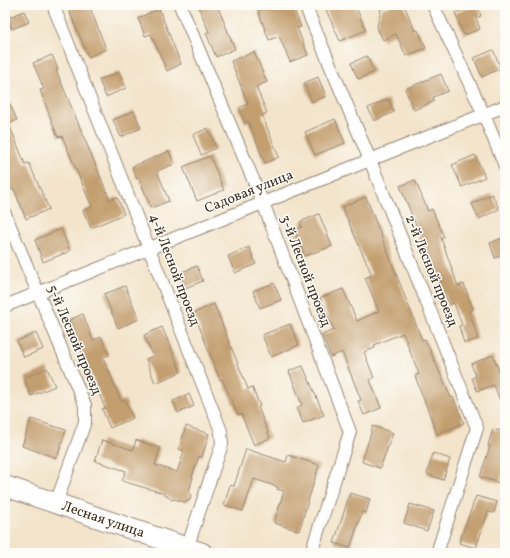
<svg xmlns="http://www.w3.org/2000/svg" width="510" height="558" font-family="Vollkorn,serif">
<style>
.building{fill:#c39e6e}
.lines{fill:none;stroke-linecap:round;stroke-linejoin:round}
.minor-casing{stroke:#978774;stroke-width:14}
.primary-casing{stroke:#978774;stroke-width:22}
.minor{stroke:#fff;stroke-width:12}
.primary{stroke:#fff;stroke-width:20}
.labels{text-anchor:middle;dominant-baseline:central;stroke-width:3;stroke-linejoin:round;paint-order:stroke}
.street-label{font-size:14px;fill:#3b2a1e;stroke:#fdfcf7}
</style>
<rect width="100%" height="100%" fill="#fdfcf7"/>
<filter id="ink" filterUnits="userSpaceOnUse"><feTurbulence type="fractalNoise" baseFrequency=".025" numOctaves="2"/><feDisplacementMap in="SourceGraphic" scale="8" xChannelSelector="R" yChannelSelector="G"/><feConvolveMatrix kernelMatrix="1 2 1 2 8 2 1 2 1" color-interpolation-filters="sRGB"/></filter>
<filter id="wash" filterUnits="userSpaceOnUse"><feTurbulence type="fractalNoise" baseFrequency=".012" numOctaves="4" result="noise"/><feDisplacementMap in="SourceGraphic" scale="16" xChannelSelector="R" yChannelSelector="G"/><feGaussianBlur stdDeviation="0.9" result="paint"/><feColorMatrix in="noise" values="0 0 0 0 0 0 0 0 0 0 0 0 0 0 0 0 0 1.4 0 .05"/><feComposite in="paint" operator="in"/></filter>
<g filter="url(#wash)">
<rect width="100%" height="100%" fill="#f3e4cb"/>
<g id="blocks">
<path class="building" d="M 81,5 L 89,5 L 106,49 L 88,57 L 69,10 Z
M 198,5 L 217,5 L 235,49 L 216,57 L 206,33 L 209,32 Z
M 272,5 L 292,5 L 301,27 L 297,28 L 308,55 L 290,62 L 279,36 L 269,40 L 258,11 Z
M 324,5 L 355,5 L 366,30 L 340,41 Z
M 392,5 L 404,5 L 415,31 L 418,30 L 426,48 L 406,56 L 396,34 L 383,40 L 377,27 L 381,9 Z
M 477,5 L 481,16 L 476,18 L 480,29 L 464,35 L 455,13 Z
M 159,9 L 181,64 L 167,71 L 151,34 L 145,36 L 138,18 Z
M 24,11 L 29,22 L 12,29 L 8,18 Z
M 493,50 L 501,68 L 482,77 L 474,58 Z
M 254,52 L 267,82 L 256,87 L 267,113 L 262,115 L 279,157 L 265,163 L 248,121 L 245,123 L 239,108 L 248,104 L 231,61 Z
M 52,55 L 58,69 L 56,70 L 110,200 L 117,197 L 124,214 L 91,228 L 83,211 L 92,207 L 62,136 L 58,137 L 52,122 L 40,90 L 44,89 L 33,63 Z
M 367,56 L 374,72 L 358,79 L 351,63 Z
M 119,72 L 126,88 L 106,97 L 99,80 Z
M 441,74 L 448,91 L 433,97 L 434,101 L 414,110 L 405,89 Z
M 318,77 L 326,96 L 312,102 L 304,83 Z
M 5,93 L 17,120 L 9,124 L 25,164 L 29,163 L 49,209 L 26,219 L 14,189 L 12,190 L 5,173 Z
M 388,99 L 394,112 L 374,121 L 368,108 Z
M 134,111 L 141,128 L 121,137 L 113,120 Z
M 335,119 L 345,143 L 315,155 L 305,132 Z
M 208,128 L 216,148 L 201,155 L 193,135 Z
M 169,151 L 174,164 L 157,171 L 169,201 L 151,208 L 139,178 L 137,179 L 132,167 Z
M 475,155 L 485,177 L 462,187 L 452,165 Z
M 210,156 L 224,190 L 197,201 L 183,167 Z
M 415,180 L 428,211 L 432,209 L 444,237 L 441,238 L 458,286 L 464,284 L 473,310 L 469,311 L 478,339 L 464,343 L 459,326 L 462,325 L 454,303 L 449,305 L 438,274 L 431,276 L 423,255 L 428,254 L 400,186 Z
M 492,194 L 499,209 L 479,219 L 472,204 Z
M 366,197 L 422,340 L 425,339 L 451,398 L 453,397 L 464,423 L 437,434 L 415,376 L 419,374 L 403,333 L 374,345 L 375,348 L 364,352 L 374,378 L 370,380 L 381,408 L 364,415 L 358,401 L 361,400 L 342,352 L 331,357 L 322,335 L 334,330 L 320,298 L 343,289 L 357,321 L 379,311 L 365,278 L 372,275 L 342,207 Z
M 319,214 L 332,246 L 305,256 L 294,230 L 302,227 L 300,222 Z
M 61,229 L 70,251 L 43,262 L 35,240 Z
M 505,237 L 505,255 L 495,258 L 490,243 Z
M 249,247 L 256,264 L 235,273 L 228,256 Z
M 197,266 L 203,281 L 185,288 L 179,273 Z
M 274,283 L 281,300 L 260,308 L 253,291 Z
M 125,286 L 139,319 L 118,328 L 104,294 Z
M 214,304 L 248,389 L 252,387 L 260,406 L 258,407 L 270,438 L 254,445 L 241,414 L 238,415 L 222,379 L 220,380 L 194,313 Z
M 83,314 L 93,340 L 101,337 L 109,355 L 103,357 L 121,401 L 125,400 L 133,418 L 110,428 L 102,409 L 105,408 L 69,320 Z
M 290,324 L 299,345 L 271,357 L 262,335 Z
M 162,327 L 181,372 L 155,383 L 146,359 L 153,356 L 144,335 Z
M 36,333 L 43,349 L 24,357 L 17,341 Z
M 493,355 L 505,387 L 505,413 L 494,385 L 477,391 L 472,378 L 476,376 L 471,364 Z
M 303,366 L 324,415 L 303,423 L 297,408 L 302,405 L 289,371 Z
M 47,368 L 55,386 L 31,396 L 24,378 Z
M 189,394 L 194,406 L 178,413 L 173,401 Z
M 31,419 L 66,430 L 57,458 L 22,446 Z
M 186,426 L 209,434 L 202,457 L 199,456 L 192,477 L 193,477 L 189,492 L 191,496 L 190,500 L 185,502 L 174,499 L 172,500 L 163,493 L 122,481 L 126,471 L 95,461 L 102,440 L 133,450 L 136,440 L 160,448 L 155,465 L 177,472 L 184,451 L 179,449 Z
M 373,426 L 393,433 L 380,468 L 362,462 Z
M 493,429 L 505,432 L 505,467 L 500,483 L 480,477 L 490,446 L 488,445 Z
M 246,449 L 286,462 L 288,455 L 319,465 L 299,531 L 274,523 L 284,491 L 277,489 L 278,487 L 254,479 L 243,511 L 224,505 L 230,485 L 234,486 Z
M 433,453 L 450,459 L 443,480 L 427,474 Z
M 350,493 L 370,499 L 366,513 L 362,512 L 350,548 L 334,543 Z
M 476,496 L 497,502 L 494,513 L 488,512 L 476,548 L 459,543 Z
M 410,504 L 434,511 L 427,531 L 404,523 Z"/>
</g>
</g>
<g filter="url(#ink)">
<use href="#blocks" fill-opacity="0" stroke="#978774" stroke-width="1"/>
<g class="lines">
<defs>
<path id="minor" d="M 53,5 L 221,431 L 222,444 L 187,548
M 180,5 L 263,203 L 350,432 L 311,553
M 305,5 L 370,160 L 477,428 L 437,553
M 433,5 L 484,115 L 505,166
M 5,214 L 85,405 L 85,422 L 56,503
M 5,306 L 505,106"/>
<path id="primary" d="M 5,486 L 202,553"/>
</defs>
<use href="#minor" class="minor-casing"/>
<use href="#primary" class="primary-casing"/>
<use href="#minor" class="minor"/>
<use href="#primary" class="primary"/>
</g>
</g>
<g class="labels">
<g class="street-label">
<text transform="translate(249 192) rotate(-22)">Садовая улица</text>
<text transform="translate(174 270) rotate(69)">4-й Лесной проезд</text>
<text transform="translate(305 271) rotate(69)">3-й Лесной проезд</text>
<text transform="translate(431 271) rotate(68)">2-й Лесной проезд</text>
<text transform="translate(74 340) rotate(67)">5-й Лесной проезд</text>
<text transform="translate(103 520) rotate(19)">Лесная улица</text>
</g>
</g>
<rect width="510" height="558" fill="none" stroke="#fdfcf7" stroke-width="20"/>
</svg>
